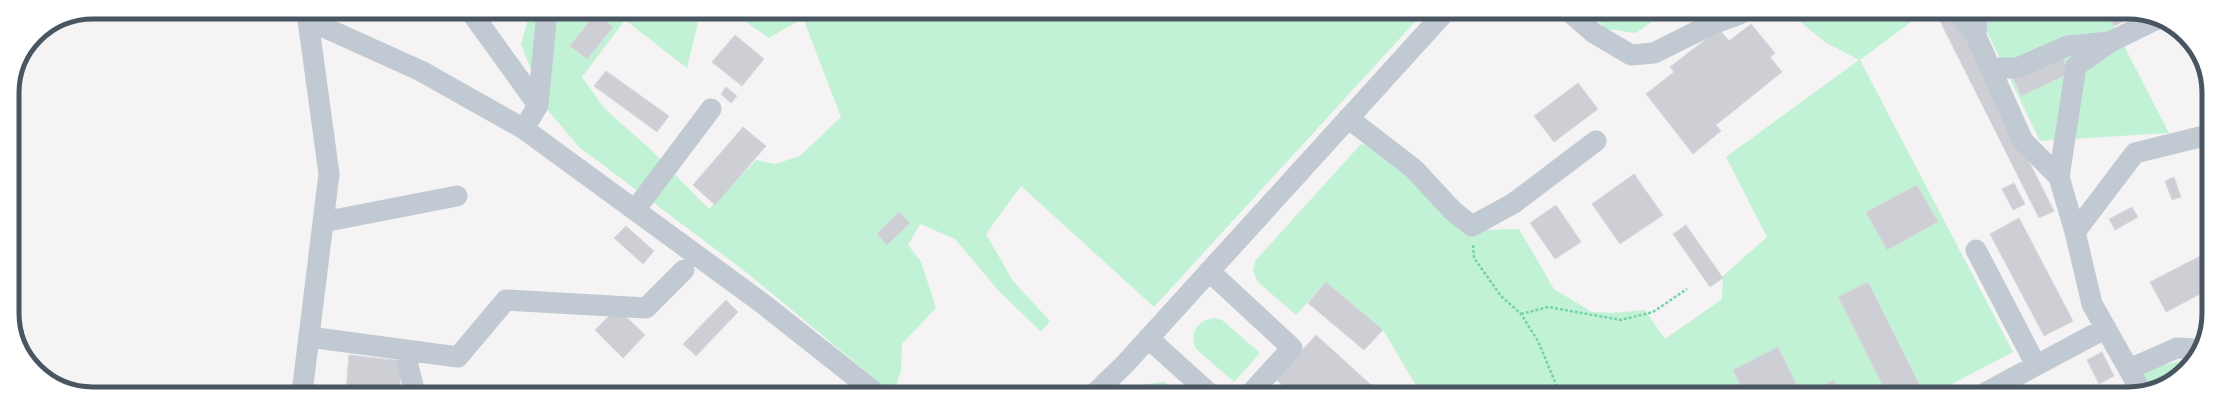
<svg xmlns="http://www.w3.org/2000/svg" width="2221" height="406" font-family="Arial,sans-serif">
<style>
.green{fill:#c2f2d6}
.building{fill:#cdcfd5;stroke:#d7d9de}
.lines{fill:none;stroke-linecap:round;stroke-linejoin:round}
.path{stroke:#78d2a9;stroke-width:2.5;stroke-dasharray:3 2;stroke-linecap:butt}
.minor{stroke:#c1cad2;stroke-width:21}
.rim{fill:none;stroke:#495561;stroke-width:5}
</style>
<rect width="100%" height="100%" fill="#f5f3f3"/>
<path class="green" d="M 530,12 L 704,12 L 699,18 L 687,68 L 625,20 L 582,77 L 604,108 L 649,148 L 709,209 L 756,160 L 775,164 L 800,156 L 841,117 L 803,18 L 769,38 L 732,12 L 1424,12 L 1154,307 L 1021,186 L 986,234 L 1013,281 L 1050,321 L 1041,332 L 998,290 L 955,239 L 920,224 L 908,245 L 921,262 L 936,308 L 902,344 L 901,371 L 893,394 L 746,272 L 579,147 L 545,107 L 521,44 Z
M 1592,13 L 1664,13 L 1636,33 L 1606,29 Z
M 1789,13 L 1923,13 L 1860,60 L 2013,352 L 1933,394 L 1421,394 L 1383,330 L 1326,282 L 1296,315 L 1258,282 L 1253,271 L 1255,261 L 1361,144 L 1374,146 L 1446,210 L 1467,235 L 1485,230 L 1519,229 L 1554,289 L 1592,312 L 1612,313 L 1645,310 L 1665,339 L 1722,299 L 1723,276 L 1767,237 L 1726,157 L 1859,60 L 1825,42 Z
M 1978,13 L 2107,13 L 2169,133 L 2040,141 Z
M 1215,318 L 1222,320 L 1260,353 L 1234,382 L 1196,349 C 1189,333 1198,319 1215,318 Z
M 2195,357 C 2174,384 2154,394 2119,394 L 2139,374 L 2157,367 Z
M 1165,382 L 1178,394 L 1131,394 L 1139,385 Z"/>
<path class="building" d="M 596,13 L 613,27 L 587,59 L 570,46 Z
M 1936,13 L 1954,13 L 2054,211 L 2039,218 Z
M 2107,13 L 2128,13 L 2130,18 L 2114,26 Z
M 1751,24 L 1775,53 L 1770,57 L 1782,72 L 1716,125 L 1721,131 L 1693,154 L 1646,94 L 1674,72 L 1670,67 L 1719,29 L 1729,41 Z
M 735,35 L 764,59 L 742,86 L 712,62 Z
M 2062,56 L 2070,73 L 2021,96 L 2013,78 Z
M 606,71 L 669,116 L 657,132 L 594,86 Z
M 1578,83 L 1598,109 L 1554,142 L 1534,116 Z
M 726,87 L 737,96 L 731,103 L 721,94 Z
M 743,127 L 766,146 L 715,205 L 693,185 Z
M 1634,174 L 1663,215 L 1620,244 L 1592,204 Z
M 2174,177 L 2181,197 L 2172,200 L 2165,181 Z
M 2014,183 L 2025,204 L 2013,210 L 2002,189 Z
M 1917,185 L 1938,222 L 1887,250 L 1866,212 Z
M 1556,205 L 1581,242 L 1555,259 L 1530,223 Z
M 2132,207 L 2138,217 L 2115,230 L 2109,219 Z
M 899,212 L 910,223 L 887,245 L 877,234 Z
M 2019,218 L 2073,321 L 2044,336 L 1990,234 Z
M 1686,225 L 1723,278 L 1710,287 L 1673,234 Z
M 626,226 L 654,251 L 643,264 L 614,238 Z
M 2208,252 L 2208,290 L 2166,312 L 2150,282 Z
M 1326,282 L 1383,330 L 1364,350 L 1308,303 Z
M 1868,282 L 1924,394 L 1887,394 L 1838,297 Z
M 726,300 L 738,312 L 696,356 L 683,344 Z
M 617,308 L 645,335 L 623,358 L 595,330 Z
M 1316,335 L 1381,394 L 1292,394 L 1276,379 Z
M 1778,347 L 1801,394 L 1745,394 L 1733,370 Z
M 2102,352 L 2114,376 L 2099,384 L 2087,360 Z
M 349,355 L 402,361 L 399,393 L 346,390 Z
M 1834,380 L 1841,394 L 1806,394 Z"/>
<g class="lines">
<path class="path" d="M 1473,245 L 1474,258 L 1501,296 L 1521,314 L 1538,341 L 1560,394
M 1521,314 L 1548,307 L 1621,320 L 1653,312 L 1687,289"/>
<path class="minor" d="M 306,12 L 308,20 L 421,71 L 524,129 L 762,303 L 877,394
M 471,12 L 538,105
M 1571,13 L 1594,33 L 1631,55 L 1654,53 L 1712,24 L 1740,14
M 1959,13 L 1976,36
M 1977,13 L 1976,36 L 2023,141 L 2059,177
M 1990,68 L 2017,68 L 2067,46 L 2110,42
M 1348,118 L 1414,169 L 1453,211 L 1472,226 L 1514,203 L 1596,141
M 524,129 L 538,105 L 547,12
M 635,210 L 711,109
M 323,222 L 457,196
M 2075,232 L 2135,153 L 2208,135
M 1976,250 L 2036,365
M 1209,271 L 1292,348 L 1250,394
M 309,337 L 458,357 L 506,300 L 646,308 L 684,270
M 1148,338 L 1210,394
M 404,350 L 415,393
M 2129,369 L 2177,348 L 2196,349 L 2201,347
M 2141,391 L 2092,304 L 2075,232 L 2059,177 L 2076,66 L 2112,41 L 2155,20
M 302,393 L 329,174 L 308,20
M 1094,394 L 1125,364 L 1445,12
M 1983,394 L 2106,328"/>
</g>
<path d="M0 0H2221V406H0ZM93 19H2128A74 74 0 0 1 2202 93V313A74 74 0 0 1 2128 387H93A74 74 0 0 1 19 313V93A74 74 0 0 1 93 19Z" fill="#fff" fill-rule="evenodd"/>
<path class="rim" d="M93 19H2128A74 74 0 0 1 2202 93V313A74 74 0 0 1 2128 387H93A74 74 0 0 1 19 313V93A74 74 0 0 1 93 19Z"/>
</svg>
